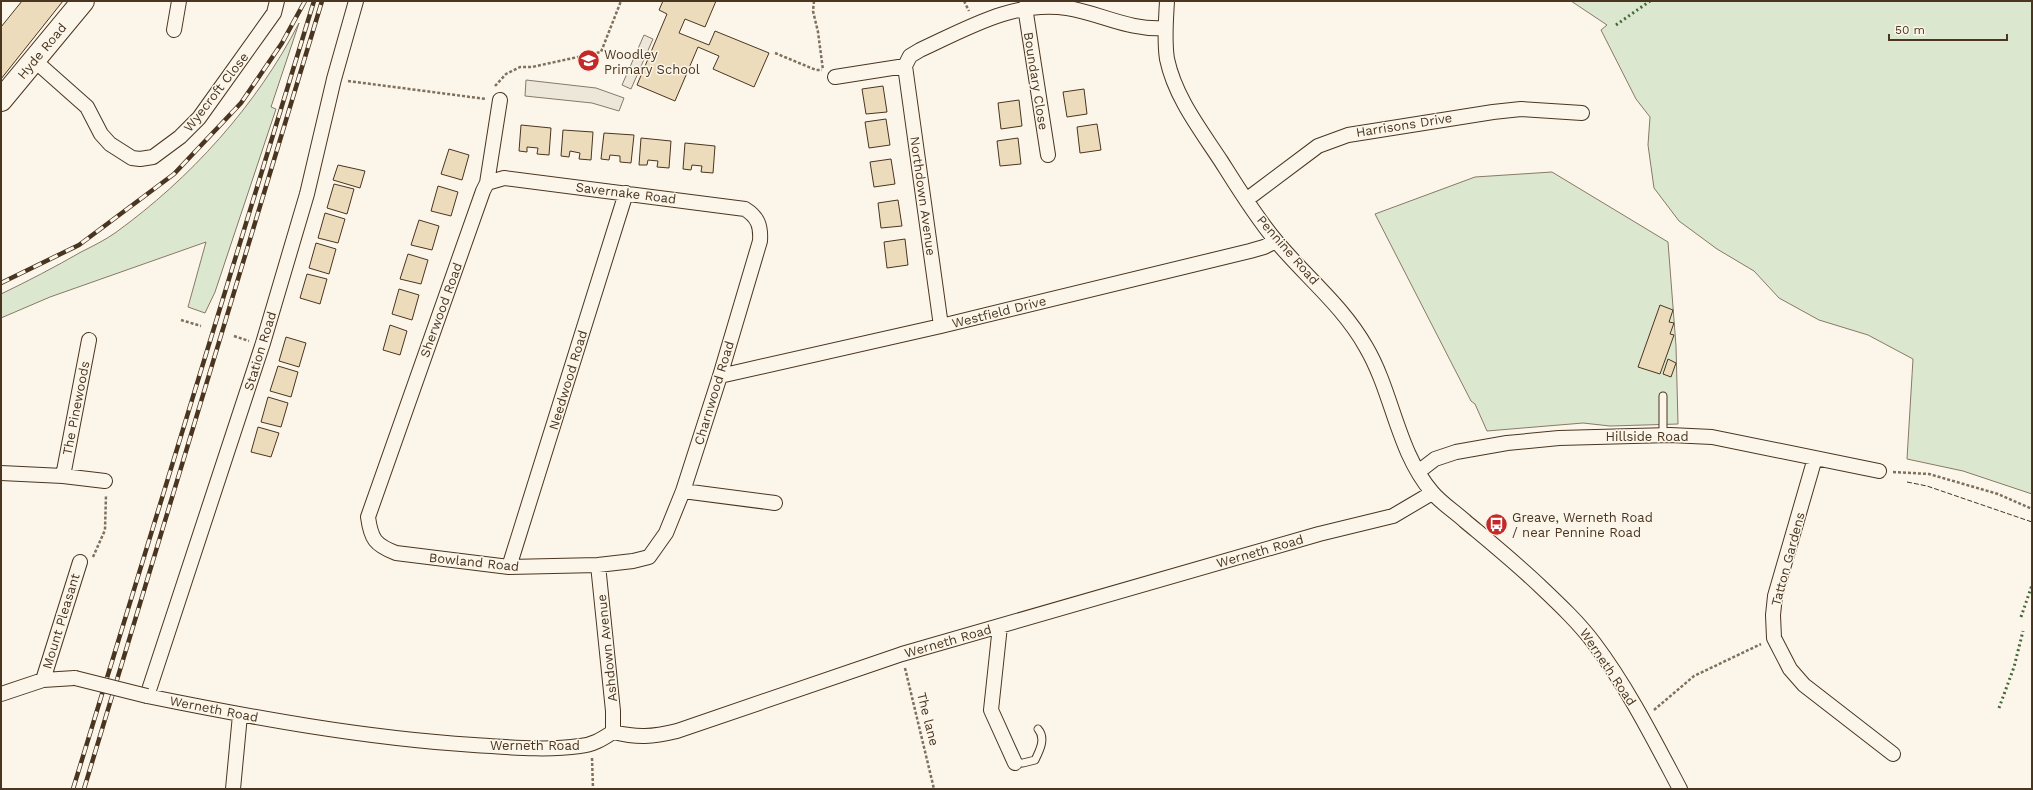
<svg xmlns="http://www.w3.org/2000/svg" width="2033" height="790" font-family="'Work Sans',sans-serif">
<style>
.green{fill:#dce7d0;stroke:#887966}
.parking{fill:#ede7d9;stroke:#887966}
.building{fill:#ecdcbc;stroke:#4a3520}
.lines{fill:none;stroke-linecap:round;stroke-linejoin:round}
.service-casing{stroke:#4a3520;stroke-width:9}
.minor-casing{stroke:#4a3520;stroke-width:16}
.primary-casing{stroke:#4a3520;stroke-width:24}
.path{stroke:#7f6f5c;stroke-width:2.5;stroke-dasharray:3 2;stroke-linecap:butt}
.service{stroke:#fbf6e9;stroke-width:7}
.minor{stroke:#fbf6e9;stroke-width:14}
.primary{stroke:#fbf6e9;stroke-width:22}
.rail-casing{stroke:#4a3520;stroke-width:4.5}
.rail{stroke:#fbf6e9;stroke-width:3;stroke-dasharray:9;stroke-linecap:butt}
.minor-bridge-casing{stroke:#4a3520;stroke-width:16;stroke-linecap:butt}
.minor-bridge{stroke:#fbf6e9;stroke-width:14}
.hedge{stroke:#436837;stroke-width:3;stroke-dasharray:2 3;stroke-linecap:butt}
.fence{stroke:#4a3520;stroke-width:1;stroke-dasharray:5 2;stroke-linecap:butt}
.labels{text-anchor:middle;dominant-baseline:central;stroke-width:3;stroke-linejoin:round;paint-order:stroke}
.street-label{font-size:13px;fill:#4a3520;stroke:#fbf6e9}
.poi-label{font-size:13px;fill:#4a3520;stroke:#fbf6e9;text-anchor:start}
</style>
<rect width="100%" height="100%" fill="#fbf6e9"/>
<path class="green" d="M 1571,1 L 2032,1 L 2032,494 L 1963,471 L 1907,459 L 1913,359 L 1868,335 L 1819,320 L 1779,298 L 1754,271 L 1717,249 L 1679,221 L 1654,188 L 1648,145 L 1650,117 L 1636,99 L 1601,30 L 1607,25 Z
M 299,23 L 271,107 L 276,109 L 215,292 L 205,313 L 188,307 L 206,242 L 50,297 L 1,318 L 1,294 C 28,281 55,267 81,252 C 93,246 105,240 115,233 C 190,179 257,105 299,23 Z
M 1552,172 L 1668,242 L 1676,346 L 1678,424 L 1610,426 L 1583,423 L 1487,431 L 1475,404 L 1471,401 L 1375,214 L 1475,177 Z"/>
<path class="parking" d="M 644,35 L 653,39 L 631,89 L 622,85 Z
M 526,80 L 596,88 L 624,98 L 619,111 L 592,103 L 525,96 Z"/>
<path class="building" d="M 22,1 L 63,1 L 1,79 L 1,27 Z
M 663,1 L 716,1 L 705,27 L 685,19 L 679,33 L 709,45 L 715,31 L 769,53 L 754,87 L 713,69 L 719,56 L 698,47 L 675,101 L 637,85 L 667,14 L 659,10 Z
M 883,86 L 887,112 L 866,114 L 862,89 Z
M 1084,89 L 1087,114 L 1067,117 L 1063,92 Z
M 1019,100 L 1022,126 L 1001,129 L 998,103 Z
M 886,119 L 890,145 L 869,148 L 865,122 Z
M 1097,124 L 1101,150 L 1080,153 L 1077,127 Z
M 521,125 L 551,128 L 549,155 L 537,154 L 538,148 L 527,147 L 527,152 L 519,151 Z
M 563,130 L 593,132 L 591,160 L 579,159 L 580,153 L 570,151 L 569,157 L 561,156 Z
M 604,133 L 634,135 L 631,163 L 620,162 L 620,156 L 610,155 L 609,160 L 601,159 Z
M 641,138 L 671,141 L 669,168 L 657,167 L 658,161 L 648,160 L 647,165 L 639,165 Z
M 1018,138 L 1021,164 L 1000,166 L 997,141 Z
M 685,143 L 715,146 L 713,173 L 701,172 L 702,166 L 692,165 L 691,170 L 683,169 Z
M 449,149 L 469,155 L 462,180 L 441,174 Z
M 891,159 L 895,184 L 874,187 L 870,162 Z
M 338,165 L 365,171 L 360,188 L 333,180 Z
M 334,184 L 354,189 L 347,214 L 327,208 Z
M 438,186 L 458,192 L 451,216 L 431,211 Z
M 898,200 L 902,226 L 881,228 L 878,203 Z
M 325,213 L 345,219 L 338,243 L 318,238 Z
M 419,220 L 439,226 L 432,250 L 411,245 Z
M 905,239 L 908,265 L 887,268 L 884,242 Z
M 316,243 L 336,249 L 329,274 L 309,268 Z
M 408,254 L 428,260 L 421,284 L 400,279 Z
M 307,274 L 327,279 L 320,304 L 300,298 Z
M 399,289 L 419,295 L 412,320 L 392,314 Z
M 1660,305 L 1673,310 L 1669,322 L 1674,323 L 1670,334 L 1674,335 L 1660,374 L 1638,367 Z
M 390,325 L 407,331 L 400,355 L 383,350 Z
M 286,337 L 306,343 L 299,367 L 279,361 Z
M 1668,359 L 1676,363 L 1671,377 L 1663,374 Z
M 278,366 L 298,372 L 291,397 L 270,391 Z
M 268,397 L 288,403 L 281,427 L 261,422 Z
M 258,427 L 279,433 L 271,457 L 251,452 Z"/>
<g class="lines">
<defs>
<path id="service" d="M 1663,396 L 1663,435
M 1015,763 L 1023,763 L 1035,760 C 1040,750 1046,738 1038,729"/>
<path id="minor" d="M 356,1 L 334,79 L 307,194 L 263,343 L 147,696 C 255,718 364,738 474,745 C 508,747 545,751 580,746 C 593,745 602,739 613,732 C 638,738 652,737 677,731 L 902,654 L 1319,534 L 1393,516 L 1432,493
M 1167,1 C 1166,20 1164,40 1167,59 C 1175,97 1200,129 1221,161 C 1238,188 1255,216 1276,241 C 1306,277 1343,306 1366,347 C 1393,393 1397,451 1432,492 C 1441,503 1454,511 1465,521 C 1490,542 1517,564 1541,587 C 1560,605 1579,623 1594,643 C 1628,688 1654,740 1680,789
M 1025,7 L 1048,155
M 174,30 L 179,1
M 34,60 L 87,107 L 101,134 L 110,144 L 132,158 L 140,159 L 153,157 L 180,137 L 199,118 L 274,13 L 277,1
M 905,66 L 941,326
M 835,77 L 905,66 L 910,56 L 920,50 C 966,29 1014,0 1067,8 C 1100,13 1130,31 1165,28
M 487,183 L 504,178 L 745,209 C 758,217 761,226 760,241 L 720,376 L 683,491 L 666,533 L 649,557 L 633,561 L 598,565 L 509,567 L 396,553 C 375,545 371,539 368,517 L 483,191 L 487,183 L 500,100
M 1246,200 L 1318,146 L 1348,135 L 1493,112 L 1521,109 L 1582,113
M 720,376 L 941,326 L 1250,251 L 1264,247 L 1276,241
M 1815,458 L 1775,596 L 1773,615 L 1774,638 L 1790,669 L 1804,685 L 1893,754
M 1418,472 L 1435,459 L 1456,452 L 1507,443 L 1559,438 L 1670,435 L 1712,437 L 1879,471
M 1,473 L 63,476 L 105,481
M 63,476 L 89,340
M 683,491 L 775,503
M 598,565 L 613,711 L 613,732
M 509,567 L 626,193
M 1000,626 L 991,710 L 1015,763
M 43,680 L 80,562
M 1,694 L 43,680 L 75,678
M 233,789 L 240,715"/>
<path id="primary" d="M 1,100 L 83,1"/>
</defs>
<use href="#service" class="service-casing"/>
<use href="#minor" class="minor-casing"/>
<use href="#primary" class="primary-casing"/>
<path class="path" d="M 814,1 L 813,11 L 818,32 L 823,70
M 964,1 L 969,11
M 775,53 L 816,70 L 822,70
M 348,81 L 486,99
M 495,86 L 506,74 L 520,67 L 532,67 L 601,52 L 621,1
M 181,320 L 201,326
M 234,336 L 249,341
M 1893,472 L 1929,474 L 1998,494 L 2032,509
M 93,557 L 105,530 L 106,495
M 905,668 L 934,789
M 1654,710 L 1694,676 L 1761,644
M 592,758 L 593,789"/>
<use href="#service" class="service"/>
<use href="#minor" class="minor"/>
<use href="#primary" class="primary"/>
<defs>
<path id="rail" d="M 1,283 L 79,245 L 174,174 L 241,103 L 282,43 L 305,1
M 73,789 L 314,1
M 84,789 L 322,1"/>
</defs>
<use href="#rail" class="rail-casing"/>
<use href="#rail" class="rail"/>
<defs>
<path id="minor-bridge" d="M 75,678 L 147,696"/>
</defs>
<use href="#minor-bridge" class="minor-bridge-casing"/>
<use href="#minor-bridge" class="minor-bridge"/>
<path class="hedge" d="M 1616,25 L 1650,1
M 2021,617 L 2032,585
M 1999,708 L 2014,667 L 2023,631"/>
<path class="fence" d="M 1907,482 L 1927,486 L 2032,522"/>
</g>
<defs>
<symbol id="school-disc" viewBox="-11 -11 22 22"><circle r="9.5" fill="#c62828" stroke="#fbf6e9"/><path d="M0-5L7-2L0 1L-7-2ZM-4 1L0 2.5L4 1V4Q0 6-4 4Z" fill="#fff"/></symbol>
<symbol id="bus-disc" viewBox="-11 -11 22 22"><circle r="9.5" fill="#c62828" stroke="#fbf6e9"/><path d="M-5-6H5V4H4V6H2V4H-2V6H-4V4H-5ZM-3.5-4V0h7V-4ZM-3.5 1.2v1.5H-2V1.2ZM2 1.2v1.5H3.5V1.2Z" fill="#fff"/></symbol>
</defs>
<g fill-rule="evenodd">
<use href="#school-disc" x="576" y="48" width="25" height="25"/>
<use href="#bus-disc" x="1484" y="512" width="25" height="25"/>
</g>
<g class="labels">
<g class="street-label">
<text transform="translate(42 51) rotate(-50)">Hyde Road</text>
<text transform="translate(1036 81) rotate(81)">Boundary Close</text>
<text transform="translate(216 92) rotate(-52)">Wyecroft Close</text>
<text transform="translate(1404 125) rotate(-9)">Harrisons Drive</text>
<text transform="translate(626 193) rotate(7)">Savernake Road</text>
<text transform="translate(923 196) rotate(82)">Northdown Avenue</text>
<text transform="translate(1288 250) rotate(49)">Pennine Road</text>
<text transform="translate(441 310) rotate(-70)">Sherwood Road</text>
<text transform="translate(999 312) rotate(-14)">Westfield Drive</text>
<text transform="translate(260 351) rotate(-73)">Station Road</text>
<text transform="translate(568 380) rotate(-73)">Needwood Road</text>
<text transform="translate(714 393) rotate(-73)">Charnwood Road</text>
<text transform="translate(76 408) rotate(-79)">The Pinewoods</text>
<text x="1647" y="436">Hillside Road</text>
<text transform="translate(1260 551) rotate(-16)">Werneth Road</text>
<text transform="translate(1788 559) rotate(-75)">Tatton Gardens</text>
<text transform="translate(474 562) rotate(6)">Bowland Road</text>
<text transform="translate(61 621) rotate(-73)">Mount Pleasant</text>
<text transform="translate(948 641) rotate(-16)">Werneth Road</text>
<text transform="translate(607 648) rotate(-96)">Ashdown Avenue</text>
<text transform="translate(1608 667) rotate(56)">Werneth Road</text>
<text transform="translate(214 709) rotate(11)">Werneth Road</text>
<text transform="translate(928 719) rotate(76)">The lane</text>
<text x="535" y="745">Werneth Road</text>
</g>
<g class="poi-label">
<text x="604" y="54">Woodley<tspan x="604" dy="15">Primary School</tspan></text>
<text x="1512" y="517">Greave, Werneth Road<tspan x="1512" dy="15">/ near Pennine Road</tspan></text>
</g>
</g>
<rect width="2033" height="790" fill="none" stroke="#4a3520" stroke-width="4"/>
<path d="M1889 34v6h118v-6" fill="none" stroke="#4a3520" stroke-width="2"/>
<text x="1895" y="34" font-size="12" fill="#4a3520" stroke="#fbf6e9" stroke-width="3" paint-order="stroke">50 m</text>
</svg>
